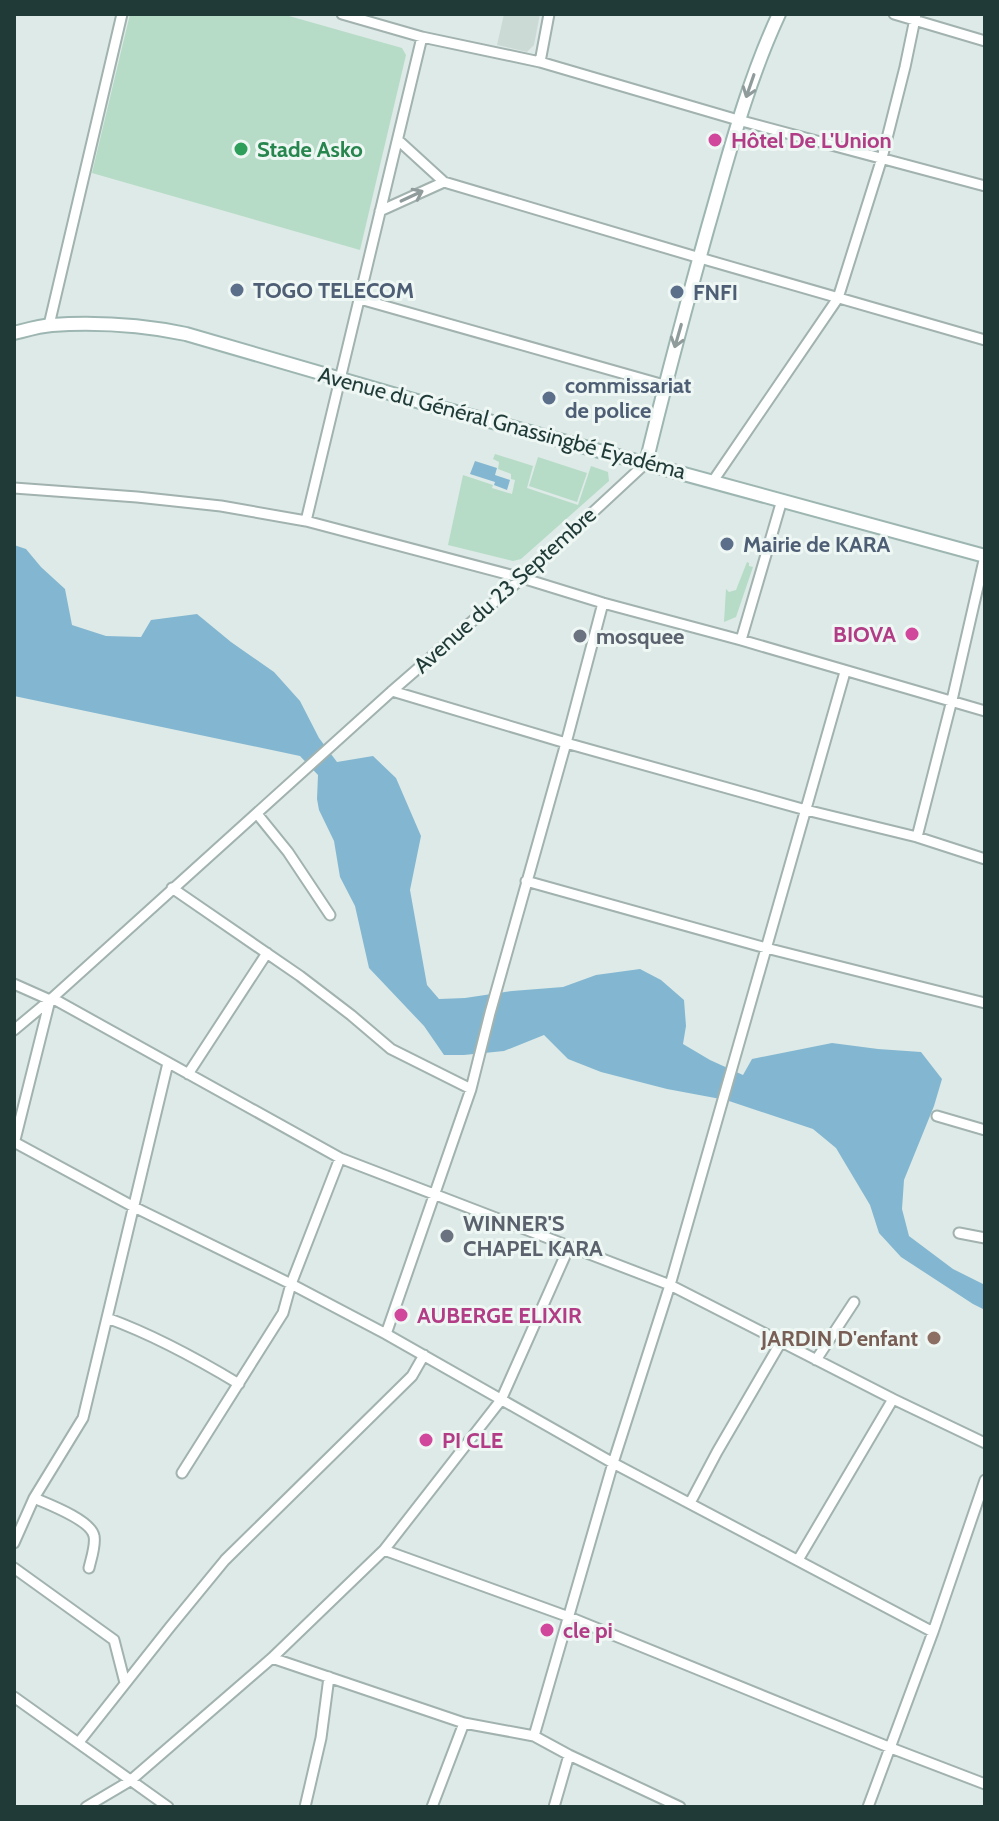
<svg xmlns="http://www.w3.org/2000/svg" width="999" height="1821" font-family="Cabin,sans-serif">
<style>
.built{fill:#ccdad6}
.green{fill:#b6dcc7}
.water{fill:#83b7d1}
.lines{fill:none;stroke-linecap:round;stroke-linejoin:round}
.minor-casing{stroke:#a1b2af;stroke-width:13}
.secondary-casing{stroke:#9db6b1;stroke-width:16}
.minor{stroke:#fff;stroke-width:9}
.secondary{stroke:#fff;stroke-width:12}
.oneway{stroke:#8f9c9b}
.hotel-dot{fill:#d1479c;stroke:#eef7f4;stroke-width:3}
.leisure-dot{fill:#2e9e5b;stroke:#eef7f4;stroke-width:3}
.service-dot{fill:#5c6f8a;stroke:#eef7f4;stroke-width:3}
.worship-dot{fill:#6b7280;stroke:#eef7f4;stroke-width:3}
.education-dot{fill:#8d6e63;stroke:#eef7f4;stroke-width:3}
.labels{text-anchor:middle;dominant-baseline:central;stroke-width:6;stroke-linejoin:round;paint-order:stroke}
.hotel-label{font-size:22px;font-weight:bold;fill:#b23c85;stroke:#eef7f4;text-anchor:start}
.leisure-label{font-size:22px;font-weight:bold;fill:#27864d;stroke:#eef7f4;text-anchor:start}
.service-label{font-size:22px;font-weight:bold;fill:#4e5e75;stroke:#eef7f4;text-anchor:start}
.street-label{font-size:22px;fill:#1f3a37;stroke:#eef7f4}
.worship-label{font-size:22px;font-weight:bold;fill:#5b616d;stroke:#eef7f4;text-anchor:start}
.education-label{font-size:22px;font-weight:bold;fill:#785e54;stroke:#eef7f4;text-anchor:end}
</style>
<rect width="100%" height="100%" fill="#deeae7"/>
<path class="built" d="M 504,14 L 540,14 L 534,45 L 527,52 L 497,45 Z"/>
<path class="green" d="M 130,14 L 282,14 L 402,48 L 406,55 L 360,250 L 92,173 Z
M 495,454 L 533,466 L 527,488 L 578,505 L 591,466 L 608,472 L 609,481 L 521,559 L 513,561 L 448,545 L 463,475 L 493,485 L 492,488 L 512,494 L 515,480 L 511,479 L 511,474 L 498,469 L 499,462 L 493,459 Z
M 538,457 L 587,473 L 577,502 L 529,486 Z
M 747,562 L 749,563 L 749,566 L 753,567 L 736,617 L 724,622 L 726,589 L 729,592 L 736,590 Z"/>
<path class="water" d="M 475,461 L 497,468 L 495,475 L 510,480 L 507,490 L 494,485 L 495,482 L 470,474 Z
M 14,545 L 26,549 L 41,567 L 65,589 L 72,625 L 106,636 L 141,637 L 151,620 L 197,614 L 231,642 L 274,672 L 300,701 L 319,738 L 337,762 L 373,756 L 396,778 L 421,836 L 410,890 L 427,985 L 439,999 L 465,998 L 512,991 L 563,987 L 596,975 L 640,969 L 661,980 L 684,1000 L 686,1026 L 683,1044 L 710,1060 L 743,1075 L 752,1059 L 832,1043 L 878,1049 L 921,1052 L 942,1079 L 934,1106 L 904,1180 L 902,1209 L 909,1236 L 953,1269 L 985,1285 L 985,1310 L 973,1304 L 901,1257 L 879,1233 L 870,1205 L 836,1148 L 813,1129 L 726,1100 L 667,1089 L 601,1072 L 568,1059 L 544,1035 L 504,1051 L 464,1055 L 444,1055 L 424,1026 L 369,968 L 355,906 L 340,877 L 334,841 L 319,810 L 317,799 L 318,775 L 300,756 L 14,696 Z"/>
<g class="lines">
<defs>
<path id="minor" d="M 342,14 L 422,37 L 540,62 L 738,120 L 985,186
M 894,14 L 985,41
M 540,62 L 549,14
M 398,140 L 444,182 L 700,258 L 985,340
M 380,211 L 444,182
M 360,299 L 664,385
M 49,325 L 122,14
M 713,481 L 838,298 L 882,158 L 905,67 L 916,14
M 14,488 L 137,497 L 221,506 L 306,521 L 522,578 L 603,603 L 741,640 L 985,711
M 306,521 L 422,37
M 741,640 L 782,500
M 392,691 L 566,743 L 806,810 L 917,837 L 985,859
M 258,815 L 288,852 L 330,915
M 917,837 L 952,700 L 985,556
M 526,881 L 766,948 L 985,1003
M 172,888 L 300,976 L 351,1015 L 391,1049 L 471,1089
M 14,984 L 50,1000 L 14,1144
M 52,998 L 340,1158 L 670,1285 L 893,1399 L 985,1443
M 14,1030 L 50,1000 L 392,691 L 522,578 L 646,463
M 188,1074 L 267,953
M 937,1116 L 985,1130
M 14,1142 L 134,1207 L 291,1284 L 386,1334 L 613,1463 L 933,1632
M 959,1233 L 985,1238
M 107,1318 C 154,1335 196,1358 239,1384
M 386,1334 L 471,1089 L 490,1013 L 566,743 L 603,603
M 816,1360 L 854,1302
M 182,1473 L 283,1313 L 291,1284 L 340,1158
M 34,1498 C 48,1504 91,1520 94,1536 C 96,1545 91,1559 89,1568
M 690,1503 L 717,1452 L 781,1342
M 14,1543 L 34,1498 L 83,1418 L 168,1063
M 384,1550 L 569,1617 L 891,1748 L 985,1784
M 798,1560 L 893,1399
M 14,1568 L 114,1640 L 125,1683
M 272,1658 L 464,1723 L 534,1736
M 14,1697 L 168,1807
M 79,1742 L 170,1627 L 225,1560 L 412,1376 L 424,1355
M 86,1807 L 130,1781 L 272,1658 L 384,1550 L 501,1400 L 569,1247
M 305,1807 L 321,1738 L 329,1677
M 432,1807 L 464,1723
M 554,1807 L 569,1755
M 680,1807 L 569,1755 L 534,1736 L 613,1463 L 670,1285 L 845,672
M 868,1807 L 933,1632 L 985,1480"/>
<path id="secondary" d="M 14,333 C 26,330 39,326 52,325 C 97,322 142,325 186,334 L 434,406 L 985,556
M 646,463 C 665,384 686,306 708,227 C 729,154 747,83 779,14"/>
</defs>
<use href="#minor" class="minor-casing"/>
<use href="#secondary" class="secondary-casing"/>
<use href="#minor" class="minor"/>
<use href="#secondary" class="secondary"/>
</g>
<defs><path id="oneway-shaft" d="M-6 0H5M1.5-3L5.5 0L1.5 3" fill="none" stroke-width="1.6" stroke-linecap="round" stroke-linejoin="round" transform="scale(2)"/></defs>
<g class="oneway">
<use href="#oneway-shaft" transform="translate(750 86) rotate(109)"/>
<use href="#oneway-shaft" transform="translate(412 196) rotate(-25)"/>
<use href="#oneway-shaft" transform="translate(678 336) rotate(106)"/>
</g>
<g class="hotel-dot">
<circle cx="715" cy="140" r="8"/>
<circle cx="912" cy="634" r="8"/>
<circle cx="401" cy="1315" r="8"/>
<circle cx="426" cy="1440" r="8"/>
<circle cx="547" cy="1630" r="8"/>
</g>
<circle class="leisure-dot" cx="241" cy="149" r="8"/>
<g class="service-dot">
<circle cx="237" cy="290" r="8"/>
<circle cx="677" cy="292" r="8"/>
<circle cx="549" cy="398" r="8"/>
<circle cx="727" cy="544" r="8"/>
</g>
<g class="worship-dot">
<circle cx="580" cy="636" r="8"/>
<circle cx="447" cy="1236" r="8"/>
</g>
<circle class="education-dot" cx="934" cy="1338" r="8"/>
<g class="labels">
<g class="hotel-label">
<text x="731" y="140">Hôtel De L'Union</text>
<text x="896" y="634" text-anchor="end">BIOVA</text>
<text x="417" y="1315">AUBERGE ELIXIR</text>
<text x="442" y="1440">PI CLE</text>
<text x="563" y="1630">cle pi</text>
</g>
<g class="leisure-label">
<text x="257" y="149">Stade Asko</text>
</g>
<g class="service-label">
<text x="253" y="290">TOGO TELECOM</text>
<text x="693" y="292">FNFI</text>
<text x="565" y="385">commissariat<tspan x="565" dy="25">de police</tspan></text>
<text x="743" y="544">Mairie de KARA</text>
</g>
<g class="street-label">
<text transform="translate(502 423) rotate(15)">Avenue du Général Gnassingbé Eyadéma</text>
<text transform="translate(505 590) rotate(-42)">Avenue du 23 Septembre</text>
</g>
<g class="worship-label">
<text x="596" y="636">mosquee</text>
<text x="463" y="1223">WINNER'S<tspan x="463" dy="25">CHAPEL KARA</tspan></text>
</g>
<g class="education-label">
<text x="918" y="1338">JARDIN D'enfant</text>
</g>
</g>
<rect width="999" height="1821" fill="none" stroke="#1f3a37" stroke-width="32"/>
</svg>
